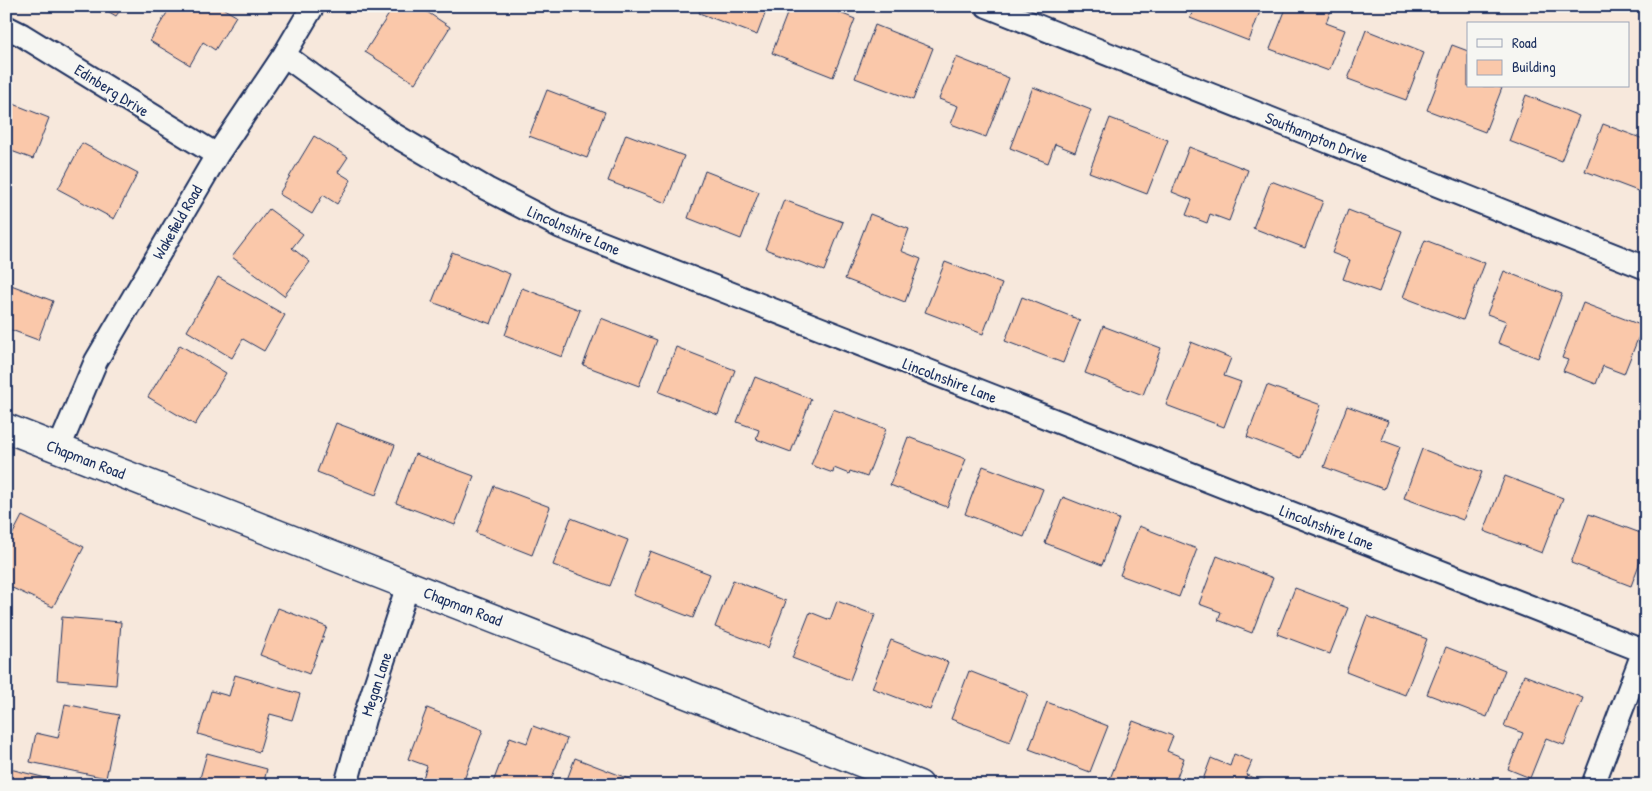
<svg xmlns="http://www.w3.org/2000/svg" width="1652" height="791" font-family="'Patrick Hand',sans-serif">
<style>
.building{fill:#fac8aa;stroke:#1b2f5e}
.lines{fill:none;stroke-linecap:round;stroke-linejoin:round}
.street-casing{stroke:#1b2f5e;stroke-width:26}
.secondary-casing{stroke:#1b2f5e;stroke-width:31}
.street{stroke:#f6f6f2;stroke-width:22}
.secondary{stroke:#f6f6f2;stroke-width:28}
.labels{text-anchor:middle;dominant-baseline:central;stroke-width:4;stroke-linejoin:round;paint-order:stroke}
.street-label{font-size:16px;fill:#1b2f5e;stroke:#f6f6f2}
</style>
<rect width="100%" height="100%" fill="#f7e8dc"/>
<filter id="ink" filterUnits="userSpaceOnUse"><feTurbulence type="fractalNoise" baseFrequency=".02" numOctaves="2"/><feDisplacementMap in="SourceGraphic" scale="10" xChannelSelector="R" yChannelSelector="G"/><feConvolveMatrix kernelMatrix="1 2 1 2 8 2 1 2 1" color-interpolation-filters="sRGB"/></filter>
<g filter="url(#ink)">
<path class="building" d="M 99,6 L 123,6 L 116,16 Z
M 171,6 L 219,6 L 236,16 L 215,50 L 203,42 L 190,65 L 150,41 Z
M 394,6 L 418,6 L 450,27 L 415,83 L 365,52 Z
M 701,6 L 768,6 L 757,35 L 699,13 Z
M 790,6 L 823,6 L 855,19 L 833,77 L 772,53 Z
M 1195,6 L 1262,6 L 1249,41 L 1190,18 Z
M 1287,6 L 1328,6 L 1332,8 L 1326,23 L 1345,30 L 1329,71 L 1270,49 Z
M 875,25 L 933,48 L 913,100 L 855,78 Z
M 1366,30 L 1424,53 L 1406,100 L 1348,79 Z
M 1452,45 L 1468,51 L 1468,86 L 1497,86 L 1502,88 L 1485,132 L 1427,110 Z
M 956,57 L 1009,78 L 986,137 L 951,124 L 958,106 L 939,99 Z
M 1033,87 L 1091,110 L 1075,152 L 1055,144 L 1048,163 L 1010,148 Z
M 547,90 L 605,112 L 587,158 L 529,136 Z
M 1526,95 L 1579,116 L 1561,161 L 1509,141 Z
M 6,101 L 49,118 L 33,159 L 6,149 Z
M 1110,118 L 1168,140 L 1147,194 L 1089,172 Z
M 1603,124 L 1646,140 L 1646,186 L 1643,193 L 1585,171 Z
M 626,134 L 684,156 L 666,203 L 608,181 Z
M 314,136 L 348,157 L 338,172 L 351,180 L 337,204 L 323,195 L 312,214 L 279,194 Z
M 82,143 L 138,173 L 114,219 L 58,189 Z
M 1189,147 L 1248,170 L 1229,221 L 1210,214 L 1207,223 L 1186,215 L 1192,200 L 1172,192 Z
M 705,171 L 759,192 L 741,239 L 688,218 Z
M 1271,181 L 1323,201 L 1305,248 L 1253,228 Z
M 784,200 L 843,222 L 824,271 L 765,249 Z
M 269,209 L 303,234 L 292,248 L 310,262 L 284,296 L 232,257 Z
M 1348,210 L 1402,231 L 1379,292 L 1343,279 L 1350,260 L 1332,253 Z
M 870,214 L 909,229 L 901,251 L 921,259 L 905,302 L 845,279 Z
M 1425,240 L 1485,263 L 1463,320 L 1403,297 Z
M 452,252 L 510,274 L 491,324 L 432,302 Z
M 945,262 L 1002,284 L 983,334 L 925,312 Z
M 1504,271 L 1562,294 L 1538,358 L 1498,343 L 1506,321 L 1487,314 Z
M 218,277 L 285,315 L 264,351 L 243,339 L 232,358 L 187,331 Z
M 6,283 L 53,301 L 38,340 L 6,328 Z
M 522,288 L 580,310 L 562,357 L 505,335 Z
M 1022,297 L 1080,320 L 1063,363 L 1005,341 Z
M 1583,303 L 1643,326 L 1624,374 L 1603,366 L 1596,384 L 1563,371 L 1568,360 L 1562,358 Z
M 601,318 L 657,340 L 639,386 L 583,365 Z
M 1103,326 L 1161,348 L 1143,395 L 1085,373 Z
M 1191,342 L 1231,358 L 1224,376 L 1241,382 L 1224,427 L 1166,405 Z
M 180,345 L 226,373 L 195,425 L 148,397 Z
M 676,347 L 735,370 L 718,415 L 659,392 Z
M 1646,370 L 1646,385 L 1641,383 Z
M 755,377 L 811,399 L 791,452 L 756,439 L 759,430 L 737,422 Z
M 1267,385 L 1321,405 L 1301,458 L 1247,437 Z
M 1347,406 L 1388,421 L 1381,440 L 1400,447 L 1384,489 L 1324,467 Z
M 833,409 L 886,429 L 867,477 L 850,471 L 849,474 L 834,468 L 833,473 L 811,465 Z
M 336,423 L 395,445 L 376,495 L 317,472 Z
M 908,437 L 966,459 L 947,507 L 890,485 Z
M 1422,449 L 1482,472 L 1463,520 L 1404,498 Z
M 415,454 L 474,476 L 455,525 L 396,503 Z
M 983,466 L 1043,489 L 1024,537 L 965,514 Z
M 1505,476 L 1563,498 L 1542,553 L 1484,531 Z
M 494,486 L 550,507 L 532,555 L 476,533 Z
M 1063,497 L 1119,519 L 1102,565 L 1045,543 Z
M 1589,514 L 1646,535 L 1646,546 L 1631,586 L 1571,563 Z
M 22,516 L 84,547 L 53,607 L 6,585 L 6,547 Z
M 571,518 L 628,540 L 610,586 L 553,565 Z
M 1139,526 L 1197,549 L 1179,597 L 1120,575 Z
M 650,551 L 710,574 L 693,618 L 633,595 Z
M 1217,556 L 1273,578 L 1252,633 L 1218,620 L 1221,612 L 1199,604 Z
M 733,580 L 786,601 L 768,648 L 715,627 Z
M 1295,588 L 1348,608 L 1330,654 L 1277,634 Z
M 837,601 L 875,615 L 850,680 L 792,658 L 810,612 L 830,620 Z
M 278,608 L 327,627 L 309,674 L 260,655 Z
M 1367,616 L 1427,639 L 1405,695 L 1346,672 Z
M 62,617 L 121,622 L 116,685 L 57,680 Z
M 891,640 L 948,662 L 930,710 L 872,688 Z
M 1446,647 L 1505,670 L 1487,717 L 1427,694 Z
M 969,671 L 1028,694 L 1010,742 L 951,719 Z
M 235,675 L 300,694 L 292,720 L 270,714 L 259,752 L 198,734 L 211,691 L 229,696 Z
M 1524,675 L 1583,698 L 1564,745 L 1546,738 L 1530,778 L 1508,769 L 1523,733 L 1504,726 Z
M 1047,702 L 1108,726 L 1090,772 L 1029,749 Z
M 65,704 L 119,715 L 106,778 L 30,762 L 36,733 L 58,738 Z
M 427,708 L 483,730 L 462,785 L 432,785 L 422,781 L 427,766 L 408,759 Z
M 1133,721 L 1173,736 L 1167,751 L 1184,758 L 1174,785 L 1119,785 L 1109,781 Z
M 533,726 L 567,739 L 549,785 L 492,785 L 510,737 L 527,743 Z
M 207,753 L 267,769 L 263,785 L 198,785 Z
M 1234,754 L 1252,761 L 1246,775 L 1269,783 L 1268,785 L 1201,785 L 1211,758 L 1230,766 Z
M 575,758 L 632,780 L 630,785 L 565,785 Z
M 6,768 L 74,785 L 6,785 Z"/>
<g class="lines">
<defs>
<path id="street" d="M 987,6 L 1646,268
M 6,27 L 22,35 L 217,155
M 284,55 L 391,133 L 487,189 L 561,227 L 1643,651
M 59,448 L 96,361 L 217,155 L 284,55 L 313,6
M 346,785 L 364,719 L 408,585
M 1593,785 L 1646,645"/>
<path id="secondary" d="M 6,428 L 919,785"/>
</defs>
<use href="#street" class="street-casing"/>
<use href="#secondary" class="secondary-casing"/>
<use href="#street" class="street"/>
<use href="#secondary" class="secondary"/>
</g>
</g>
<g class="labels">
<g class="street-label">
<text transform="translate(112 90) rotate(32)">Edinberg Drive</text>
<text transform="translate(1317 137) rotate(22)">Southampton Drive</text>
<text transform="translate(177 222) rotate(-60)">Wakefield Road</text>
<text transform="translate(574 230) rotate(24)">Lincolnshire Lane</text>
<text transform="translate(950 380) rotate(21)">Lincolnshire Lane</text>
<text transform="translate(86 459) rotate(21)">Chapman Road</text>
<text transform="translate(1327 527) rotate(21)">Lincolnshire Lane</text>
<text transform="translate(463 606) rotate(21)">Chapman Road</text>
<text transform="translate(376 684) rotate(-72)">Megan Lane</text>
</g>
</g>
<rect width="1652" height="791" fill="none" stroke="#f6f6f2" stroke-width="25"/>
<rect x="12" y="12" width="1627" height="766" fill="none" stroke="#1b2f5e" stroke-width="2" filter="url(#ink)"/>
<rect x="1467" y="22" width="162" height="65" fill="#f6f6f2" stroke="#9ea6b7"/>
<rect x="1477" y="39" width="25" height="8" fill="#f6f6f2" stroke="#9ea6b7"/>
<text x="1512" y="48" font-size="15" fill="#1b2f5e">Road</text>
<rect x="1477" y="60" width="25" height="15" fill="#fac8aa" stroke="#9ea6b7"/>
<text x="1512" y="72" font-size="15" fill="#1b2f5e">Building</text>
</svg>
